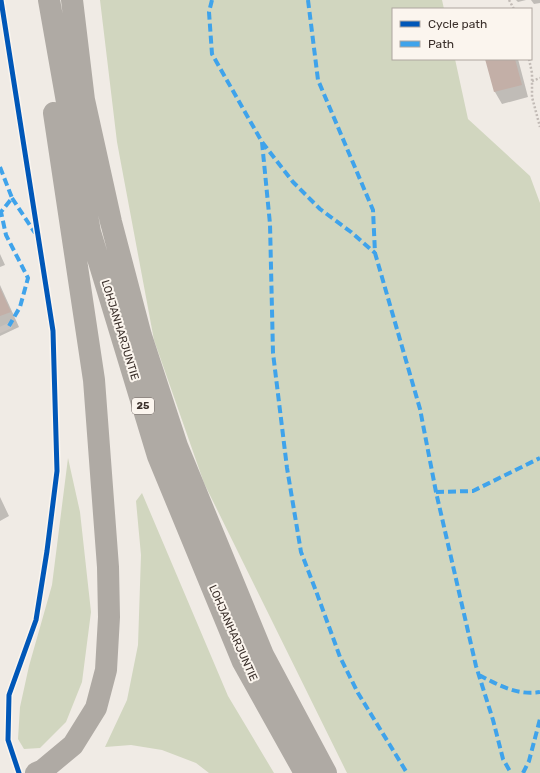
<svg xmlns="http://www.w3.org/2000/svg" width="540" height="773" font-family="Rubik,sans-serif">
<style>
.green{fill:#d1d6bf}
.shadow{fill:#0003}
.building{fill:#c3afa7}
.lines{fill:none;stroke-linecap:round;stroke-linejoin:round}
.path{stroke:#c2bbb6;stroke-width:2.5;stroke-dasharray:2 2;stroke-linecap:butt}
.lane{stroke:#c9c3be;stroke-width:6}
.highway{stroke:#afaaa4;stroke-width:22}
.quiet{stroke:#3fa3eb;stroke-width:4;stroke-dasharray:8 4;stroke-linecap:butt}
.cycleway-casing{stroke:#fbf5ee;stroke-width:8}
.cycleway{stroke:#0057b8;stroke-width:5}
.labels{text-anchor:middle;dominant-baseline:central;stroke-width:4;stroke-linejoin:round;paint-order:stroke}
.shield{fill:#fbf5ee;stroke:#756b66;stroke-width:1}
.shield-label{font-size:10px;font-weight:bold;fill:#3b302b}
.street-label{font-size:11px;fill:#3b302b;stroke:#fbf5ee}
</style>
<rect width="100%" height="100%" fill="#f0ebe5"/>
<path class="green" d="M 100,0 L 442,0 L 444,9 L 393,9 L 393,59 L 455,59 L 468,119 L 530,176 L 540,203 L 540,773 L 347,773 L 346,771 L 204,483 L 154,340 L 117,142 Z
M 68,458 L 80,512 L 91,612 L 82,682 L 66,722 L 40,748 L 24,749 L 18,739 L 20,707 L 29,666 L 52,585 Z
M 142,493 L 228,696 L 274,773 L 209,773 L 196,763 L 162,750 L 131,745 L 105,747 L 127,700 L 138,645 L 141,555 L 136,501 Z"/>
<path class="shadow" d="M 516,0 L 526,0 L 518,2 Z
M 531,0 L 540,0 L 540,3 L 534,4 Z
M 486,59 L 518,59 L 528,97 L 502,104 L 495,92 Z
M 0,254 L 5,265 L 0,267 Z
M 0,285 L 19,327 L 0,336 Z
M 0,497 L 9,516 L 0,521 Z"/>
<path class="building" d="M 485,59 L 515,59 L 522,85 L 494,92 Z
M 0,288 L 11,312 L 0,316 Z"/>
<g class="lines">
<path class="path" d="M 509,0 L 514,9
M 529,59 L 532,73 L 532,97 L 540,127
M 532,81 L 540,78"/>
<path class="lane" d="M 0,330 L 9,326"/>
<path class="highway" d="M 49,0 L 90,232 L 158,456 L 243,662 L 305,773
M 72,0 L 84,100 L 111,222 L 141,336 L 177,446 L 263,655 L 326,773
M 36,773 L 43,770 L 73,745 L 96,708 L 106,670 L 109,617 L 108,567 L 94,380 L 54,113"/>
<path class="quiet" d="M 212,0 L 209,12 L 212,54 L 262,142 L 293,182 L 320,209 L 351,232 L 375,253
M 308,0 L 318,80 L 373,210 L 375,253 L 420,409 L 436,492 L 476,666 L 493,720 L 503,759 L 511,773
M 262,142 L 270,224 L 273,353 L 287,468 L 301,552 L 316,591 L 340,657 L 358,693 L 407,773
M 0,167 L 12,198 L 1,212 L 6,235 L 28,278 L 20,307 L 9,326
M 12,198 L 35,233
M 436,492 L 473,491 L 540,458
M 479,675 C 498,685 518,696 540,692
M 523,773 L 529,761 L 540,719"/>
<defs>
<path id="cycleway" d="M 1,0 L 53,331 L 57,471 L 47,551 L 36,620 L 9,695 L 8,740 L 19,773"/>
</defs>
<use href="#cycleway" class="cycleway-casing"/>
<use href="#cycleway" class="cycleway"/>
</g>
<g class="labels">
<rect class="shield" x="132" y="398" width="22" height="16" rx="3"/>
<g class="shield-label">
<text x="143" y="406">25</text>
</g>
<g class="street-label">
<text transform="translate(120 330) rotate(73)">LOHJANHARJUNTIE</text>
<text transform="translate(233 633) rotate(66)">LOHJANHARJUNTIE</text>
</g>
</g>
<rect x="392" y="8" width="140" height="52" fill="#fbf5ee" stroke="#aea6a0"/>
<rect x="400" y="21" width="20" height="6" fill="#0057b8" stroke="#aea6a0"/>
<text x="428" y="28" font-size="12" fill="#3b302b">Cycle path</text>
<rect x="400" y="41" width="20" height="6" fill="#3fa3eb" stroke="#aea6a0"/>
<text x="428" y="48" font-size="12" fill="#3b302b">Path</text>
</svg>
